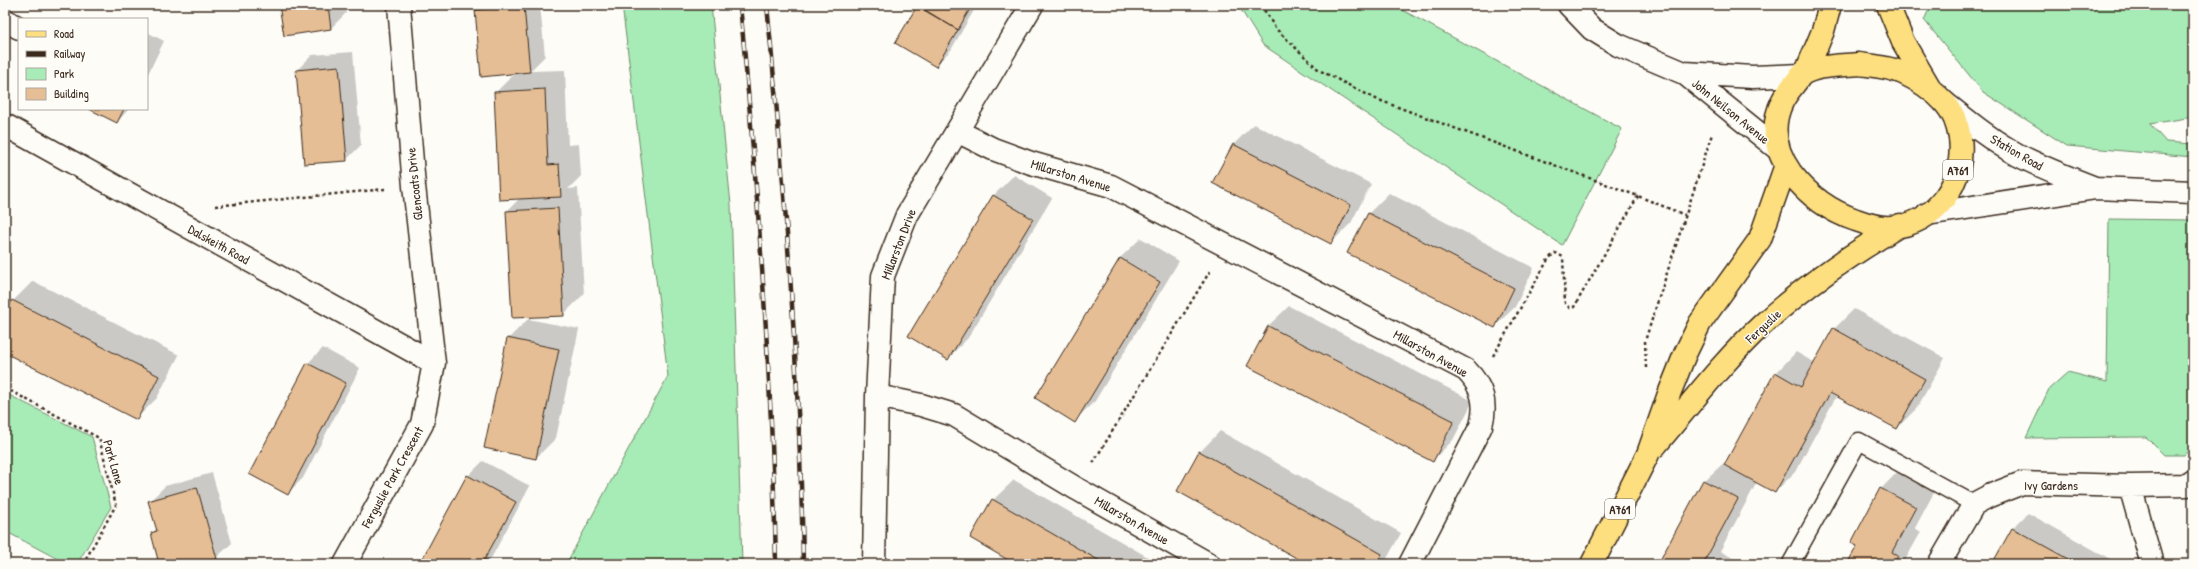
<svg xmlns="http://www.w3.org/2000/svg" width="2198" height="569" font-family="'Patrick Hand',sans-serif">
<style>
.green{fill:#a7ebb6;stroke:#718a6a}
.shadow{fill:#0003}
.building{fill:#e5be95;stroke:#3b2a1e}
.lines{fill:none;stroke-linecap:round;stroke-linejoin:round}
.lane-casing{stroke:#3b2a1e;stroke-width:19}
.street-casing{stroke:#3b2a1e;stroke-width:25}
.secondary-casing{stroke:#3b2a1e;stroke-width:25}
.primary-casing{stroke:#3b2a1e;stroke-width:25}
.path{stroke:#3b2a1e;stroke-width:2.5;stroke-dasharray:3 3;stroke-linecap:butt}
.lane{stroke:#fdfcf7;stroke-width:16}
.street{stroke:#fdfcf7;stroke-width:22}
.secondary{stroke:#fdfcf7;stroke-width:22}
.primary{stroke:#fddf80;stroke-width:22}
.rail-casing{stroke:#3b2a1e;stroke-width:4.5}
.rail{stroke:#fdfcf7;stroke-width:3;stroke-dasharray:9;stroke-linecap:butt}
.labels{text-anchor:middle;dominant-baseline:central;stroke-width:3;stroke-linejoin:round;paint-order:stroke}
.shield{fill:#fdfcf7;stroke:#75695f;stroke-width:1}
.shield-label{font-size:12px;font-weight:bold;fill:#3b2a1e}
.street-label{font-size:13px;fill:#3b2a1e;stroke:#fdfcf7}
</style>
<rect width="100%" height="100%" fill="#fdfcf7"/>
<filter id="ink" filterUnits="userSpaceOnUse"><feTurbulence type="fractalNoise" baseFrequency=".025" numOctaves="2"/><feDisplacementMap in="SourceGraphic" scale="8" xChannelSelector="R" yChannelSelector="G"/><feConvolveMatrix kernelMatrix="1 2 1 2 8 2 1 2 1" color-interpolation-filters="sRGB"/></filter>
<g filter="url(#ink)">
<path class="green" d="M 622,5 L 711,5 L 731,205 L 742,564 L 566,564 L 668,376 Z
M 1238,5 L 1393,5 L 1622,129 L 1562,245 L 1263,45 Z
M 1931,5 L 2193,5 L 2193,117 L 2150,124 L 2166,142 L 2193,144 L 2193,157 L 2067,146 L 1983,92 L 1924,20 Z
M 2109,219 L 2193,220 L 2193,447 L 2184,455 L 2164,455 L 2146,437 L 2026,438 L 2049,389 L 2068,372 L 2107,382 Z
M 5,393 L 92,437 L 111,507 L 77,564 L 67,564 L 5,531 Z"/>
<path class="shadow" d="M 280,5 L 345,5 L 346,13 L 331,28 Z
M 482,5 L 540,5 L 545,56 L 530,71 L 565,70 L 568,145 L 579,144 L 581,176 L 568,189 L 578,188 L 584,294 L 563,315 L 507,211 L 520,198 L 495,93 L 515,73 L 476,11 Z
M 919,5 L 977,5 L 951,50 L 936,65 L 897,43 Z
M 147,32 L 164,41 L 147,76 Z
M 353,52 L 361,145 L 346,160 L 297,70 L 312,55 Z
M 91,109 L 129,109 L 117,122 Z
M 1254,124 L 1371,184 L 1351,223 L 1331,243 L 1234,144 Z
M 1014,175 L 1052,198 L 968,338 L 948,358 L 993,196 Z
M 1389,193 L 1534,268 L 1515,307 L 1494,327 L 1368,214 Z
M 1141,238 L 1179,261 L 1095,401 L 1074,421 L 1120,258 Z
M 33,281 L 179,355 L 157,398 L 136,419 L 5,351 L 5,316 L 13,301 Z
M 1289,306 L 1473,401 L 1453,440 L 1433,460 L 1268,326 Z
M 1854,309 L 1945,358 L 1917,408 L 1897,428 L 1837,395 L 1795,472 L 1775,492 L 1757,482 L 1720,551 L 1744,564 L 1659,564 L 1704,481 L 1729,458 L 1776,373 L 1796,352 L 1815,363 L 1834,329 Z
M 528,319 L 579,329 L 556,438 L 536,458 L 508,339 Z
M 323,348 L 360,368 L 303,478 L 288,493 L 250,474 L 308,363 Z
M 1220,431 L 1401,533 L 1384,564 L 1309,564 L 1200,452 Z
M 483,461 L 530,486 L 488,564 L 433,564 L 468,476 Z
M 1904,465 L 1939,483 L 1915,528 L 1921,532 L 1903,564 L 1848,564 L 1858,546 L 1881,489 Z
M 212,473 L 232,543 L 216,558 L 195,564 L 160,564 L 152,533 L 157,528 L 150,501 L 165,486 Z
M 1014,480 L 1160,564 L 1017,564 L 993,500 Z
M 2028,513 L 2119,564 L 1993,564 L 2013,528 Z"/>
<path class="building" d="M 279,5 L 328,5 L 331,29 L 284,36 Z
M 917,5 L 972,5 L 958,30 Z
M 524,6 L 530,72 L 481,77 L 475,10 Z
M 917,6 L 958,30 L 936,67 L 895,43 Z
M 339,66 L 347,161 L 304,164 L 296,70 Z
M 545,89 L 548,165 L 559,164 L 561,197 L 499,200 L 494,92 Z
M 89,109 L 124,109 L 117,123 Z
M 1233,144 L 1351,205 L 1331,244 L 1212,183 Z
M 993,195 L 1033,219 L 948,360 L 908,336 Z
M 558,208 L 564,316 L 512,318 L 506,211 Z
M 1368,213 L 1514,288 L 1495,328 L 1347,253 Z
M 1120,258 L 1160,282 L 1075,423 L 1035,398 Z
M 12,300 L 159,376 L 137,420 L 5,353 L 5,314 Z
M 1268,326 L 1454,421 L 1433,462 L 1247,366 Z
M 1833,328 L 1925,379 L 1897,429 L 1830,393 L 1775,493 L 1724,465 L 1775,372 L 1801,387 Z
M 507,338 L 559,349 L 536,459 L 484,448 Z
M 307,363 L 346,383 L 288,495 L 249,474 Z
M 1199,451 L 1382,554 L 1376,564 L 1307,564 L 1177,491 Z
M 467,475 L 516,502 L 482,564 L 431,564 L 422,559 Z
M 1703,480 L 1738,499 L 1703,564 L 1658,564 Z
M 197,487 L 217,559 L 198,564 L 159,564 L 151,533 L 157,531 L 148,501 Z
M 1880,488 L 1916,507 L 1892,552 L 1898,556 L 1893,564 L 1847,564 L 1857,546 L 1851,543 Z
M 992,499 L 1105,564 L 1015,564 L 970,538 Z
M 2012,528 L 2077,564 L 1992,564 Z"/>
<g class="lines">
<defs>
<path id="lane" d="M 1791,563 L 1859,441 L 1974,504"/>
<path id="street" d="M 1569,5 L 1592,29 L 1618,45 L 1684,73 L 1778,149
M 5,20 L 19,28
M 1684,73 L 1753,77 L 1801,75
M 5,125 L 434,363
M 957,131 L 993,149 L 1031,163 L 1111,186 L 1466,370 C 1483,387 1487,404 1481,426 L 1410,564
M 877,396 L 921,405 L 954,415 L 1077,489 L 1209,564
M 2130,486 L 2152,564
M 345,564 L 422,424 L 434,363 L 414,186 L 399,5
M 874,564 L 877,396 L 883,276 L 907,215 L 1032,5
M 1939,564 L 1974,504 L 1989,496 L 2022,483 L 2130,486 L 2188,485 L 2193,481"/>
<path id="secondary" d="M 1945,103 C 1969,122 1992,141 2018,155 C 2043,168 2069,178 2095,188
M 1927,214 L 2096,188 L 2193,192"/>
<path id="primary" d="M 1888,5 L 1903,42 L 1930,88
M 1859,64 C 1873,66 1890,67 1903,73 C 1918,80 1933,90 1945,103 C 1953,112 1958,126 1960,138 C 1966,181 1936,225 1891,227 C 1879,228 1867,224 1856,220 C 1829,211 1808,195 1791,173 C 1776,152 1770,127 1782,102 C 1786,93 1795,84 1801,75 C 1816,65 1841,66 1859,64 Z
M 1806,72 L 1823,31 L 1830,5
M 1655,446 C 1690,405 1723,361 1762,325 C 1804,286 1851,255 1900,225
M 1592,564 L 1648,454 L 1669,394 L 1685,354 L 1700,323 L 1760,239 L 1786,165"/>
</defs>
<use href="#lane" class="lane-casing"/>
<use href="#street" class="street-casing"/>
<use href="#secondary" class="secondary-casing"/>
<use href="#primary" class="primary-casing"/>
<path class="path" d="M 1261,5 L 1276,29 L 1319,70 L 1376,99 L 1638,196 L 1685,215
M 215,206 L 385,189
M 1493,356 L 1549,258 L 1556,253 L 1563,257 L 1565,304 L 1570,308 L 1574,307 L 1638,196
M 1646,368 L 1645,341 L 1712,134
M 5,388 L 99,438 L 116,505 L 83,564
M 1093,463 L 1210,271"/>
<use href="#lane" class="lane"/>
<use href="#street" class="street"/>
<use href="#secondary" class="secondary"/>
<use href="#primary" class="primary"/>
<defs>
<path id="rail" d="M 740,5 C 758,191 772,378 776,564
M 767,5 C 785,190 800,378 803,564"/>
</defs>
<use href="#rail" class="rail-casing"/>
<use href="#rail" class="rail"/>
</g>
</g>
<g class="labels">
<g class="shield">
<rect x="1943" y="160" width="30" height="20" rx="3"/>
<rect x="1605" y="499" width="30" height="20" rx="3"/>
</g>
<g class="shield-label">
<text x="1958" y="170">A761</text>
<text x="1620" y="509">A761</text>
</g>
<g class="street-label">
<text transform="translate(1731 111) rotate(39)">John Neilson Avenue</text>
<text transform="translate(2017 152) rotate(30)">Station Road</text>
<text transform="translate(1071 175) rotate(17)">Millarston Avenue</text>
<text transform="translate(414 184) rotate(-96)">Glencoats Drive</text>
<text transform="translate(219 244) rotate(29)">Dalskeith Road</text>
<text transform="translate(898 244) rotate(-69)">Millarston Drive</text>
<text transform="translate(1763 326) rotate(-43)">Ferguslie</text>
<text transform="translate(1431 353) rotate(29)">Millarston Avenue</text>
<text transform="translate(114 462) rotate(74)">Park Lane</text>
<text transform="translate(392 477) rotate(-61)">Ferguslie Park Crescent</text>
<text x="2051" y="485">Ivy Gardens</text>
<text transform="translate(1132 520) rotate(30)">Millarston Avenue</text>
</g>
</g>
<rect width="2198" height="569" fill="none" stroke="#fdfcf7" stroke-width="20"/>
<rect x="10" y="10" width="2178" height="549" fill="none" stroke="#3b2a1e" stroke-width="1.5" filter="url(#ink)"/>
<rect x="18" y="18" width="130" height="92" fill="#fdfcf7" stroke="#afa8a0"/>
<rect x="26" y="31" width="20" height="6" fill="#fddf80" stroke="#afa8a0"/>
<text x="54" y="38" font-size="12" fill="#3b2a1e">Road</text>
<rect x="26" y="51" width="20" height="6" fill="#3b2a1e" stroke="#afa8a0"/>
<text x="54" y="58" font-size="12" fill="#3b2a1e">Railway</text>
<rect x="26" y="68" width="20" height="12" fill="#a7ebb6" stroke="#afa8a0"/>
<text x="54" y="78" font-size="12" fill="#3b2a1e">Park</text>
<rect x="26" y="88" width="20" height="12" fill="#e5be95" stroke="#afa8a0"/>
<text x="54" y="98" font-size="12" fill="#3b2a1e">Building</text>
</svg>
